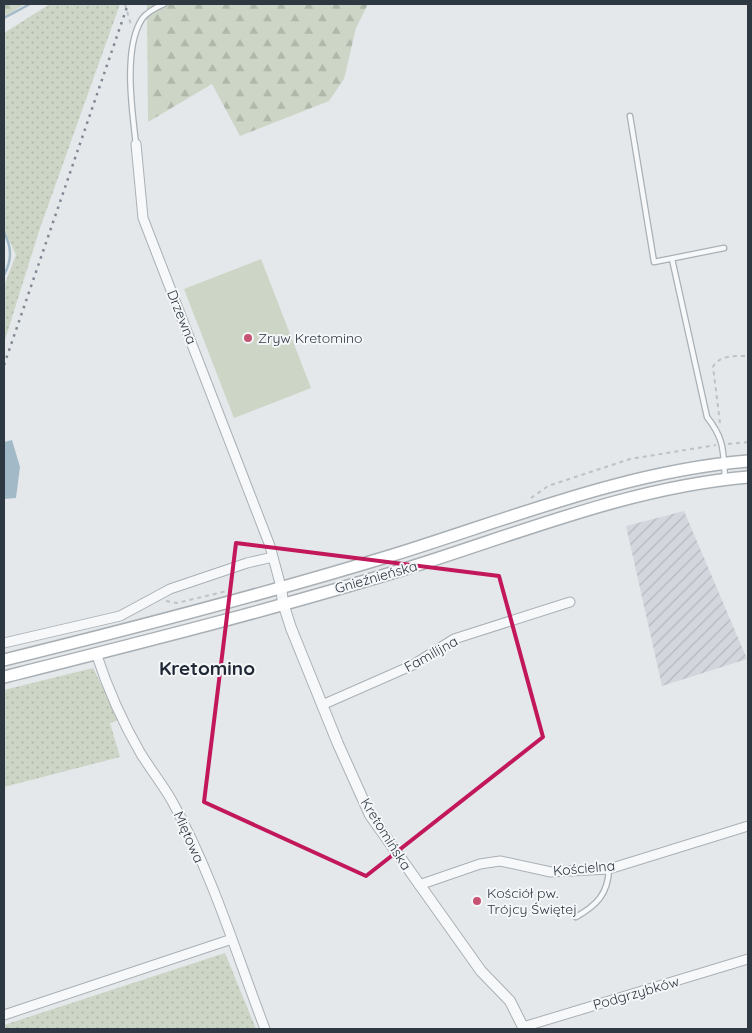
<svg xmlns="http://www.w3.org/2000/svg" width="752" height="1033" font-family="Quicksand,sans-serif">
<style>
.industrial{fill:url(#industrial-furrows)}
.grass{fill:url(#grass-dots)}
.forest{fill:url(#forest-firs)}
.park{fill:#ccd5c6}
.water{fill:#a2b9c8}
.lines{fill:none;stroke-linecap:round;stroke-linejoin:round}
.stream{stroke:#a2b9c8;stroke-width:2.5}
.service-casing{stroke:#a9b0b5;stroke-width:7}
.minor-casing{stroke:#a9b0b5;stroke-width:11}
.tertiary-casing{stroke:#a9b0b5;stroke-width:12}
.secondary-casing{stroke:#a9b0b5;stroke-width:14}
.path{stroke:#bec2c7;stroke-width:2;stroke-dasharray:4 4;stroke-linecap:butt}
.service{stroke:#f7f8fa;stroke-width:4.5}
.minor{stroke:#f7f8fa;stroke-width:9}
.tertiary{stroke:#f7f8fa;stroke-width:10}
.secondary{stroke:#fff;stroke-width:11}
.rail{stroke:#7f8994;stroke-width:2.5;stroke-dasharray:2.5 5;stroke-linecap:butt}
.marked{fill:none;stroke:#c2185b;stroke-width:4;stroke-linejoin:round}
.poi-dot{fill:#c65373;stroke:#f4f6f8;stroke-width:2}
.labels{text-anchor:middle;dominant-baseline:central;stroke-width:4;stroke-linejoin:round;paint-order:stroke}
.street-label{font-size:14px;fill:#2d3843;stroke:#f4f6f8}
.poi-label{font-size:14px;fill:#2d3843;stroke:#f4f6f8;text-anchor:start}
.district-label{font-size:19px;font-weight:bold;fill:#1f2834;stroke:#f4f6f8}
</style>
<defs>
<pattern id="industrial-furrows" width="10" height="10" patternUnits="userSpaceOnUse" patternTransform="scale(1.25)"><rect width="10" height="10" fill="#d3d7dd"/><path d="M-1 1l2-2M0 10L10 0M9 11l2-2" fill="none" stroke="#b5b9bf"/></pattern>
<pattern id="grass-dots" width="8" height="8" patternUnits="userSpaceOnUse" patternTransform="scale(1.25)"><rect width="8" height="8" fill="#ccd5c6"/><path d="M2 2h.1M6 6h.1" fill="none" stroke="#b0b8ab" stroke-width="1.8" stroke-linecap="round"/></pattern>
<pattern id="forest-firs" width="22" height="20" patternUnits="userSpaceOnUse" patternTransform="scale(1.25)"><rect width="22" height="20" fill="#ccd5c6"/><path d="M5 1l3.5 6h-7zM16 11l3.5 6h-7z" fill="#b0b8ab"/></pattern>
</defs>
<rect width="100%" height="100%" fill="#e4e8eb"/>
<path class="industrial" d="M 684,511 L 747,659 L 662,686 L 626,526 Z"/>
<path class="grass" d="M 50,4 L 120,4 L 39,231 L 4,343 L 4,286 L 16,255 L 4,229 L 4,33 Z
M 93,668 L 119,720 L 110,723 L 120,757 L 4,787 L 4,690 Z
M 225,953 L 256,1029 L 4,1029 L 4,1025 Z"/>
<path class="forest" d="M 4,4 L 25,4 L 4,17 Z
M 147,4 L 368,4 L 356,28 L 344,79 L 329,101 L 240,136 L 212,84 L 148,122 Z"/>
<path class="park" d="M 261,259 L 311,388 L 234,418 L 184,289 Z"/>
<path class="water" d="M 12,440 L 20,467 L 16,498 L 4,499 L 4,442 Z"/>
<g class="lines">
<path class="stream" d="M 4,18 L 30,4
M 4,232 C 12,248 12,260 4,275"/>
<defs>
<path id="service" d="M 630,116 L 654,262 L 724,248
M 136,144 C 132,111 123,48 142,19 C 147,12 157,7 164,4
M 672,259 L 707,417 C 725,440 723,451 725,478
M 576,917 C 597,905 608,894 609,869"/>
<path id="minor" d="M 136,144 L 143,218 L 270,546 L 281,587
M 4,643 L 120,616 L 170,589 L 247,563 L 273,557
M 96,653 C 107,687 123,723 141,754 C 151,770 163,785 172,801 C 212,873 236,953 265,1029
M 322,705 L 413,665 L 454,639 L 570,602
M 419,885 L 480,864 L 500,861 L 551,872 L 609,869 L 748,826
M 4,1015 L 232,939
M 523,1027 L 748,959"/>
<path id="tertiary" d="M 281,587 L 283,603 L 291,628 L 338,744 L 370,815 L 481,971 L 510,1001 L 524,1029"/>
<path id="secondary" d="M 4,660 C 134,628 265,594 393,555 C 509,519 626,471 748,461
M 4,677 C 139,643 275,609 408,568 C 520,533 631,487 748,477"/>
</defs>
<use href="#service" class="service-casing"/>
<use href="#minor" class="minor-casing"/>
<use href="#tertiary" class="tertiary-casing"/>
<use href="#secondary" class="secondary-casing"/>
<path class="path" d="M 125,4 L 131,25
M 720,423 L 713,367 C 719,355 735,356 748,356
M 728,444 L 748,442
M 531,498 L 548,486 L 630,459 L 716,445
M 166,601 L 177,603 L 227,591"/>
<use href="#service" class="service"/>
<use href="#minor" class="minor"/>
<use href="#tertiary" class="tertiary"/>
<use href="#secondary" class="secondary"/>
<path class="rail" d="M 4,365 L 128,4"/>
</g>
<path class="marked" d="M 236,543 L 499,576 L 543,737 L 366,876 L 204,802 Z"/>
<g class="poi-dot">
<circle cx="248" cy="338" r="5"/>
<circle cx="477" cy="901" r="5"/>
</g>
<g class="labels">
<g class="street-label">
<text transform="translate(182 317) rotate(68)">Drzewna</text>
<text transform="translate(376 577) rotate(-16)">Gnieźnieńska</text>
<text transform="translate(431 654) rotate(-29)">Familijna</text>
<text transform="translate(386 834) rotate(58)">Kretomińska</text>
<text transform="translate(189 837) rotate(66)">Miętowa</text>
<text transform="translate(584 868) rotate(-5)">Kościelna</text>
<text transform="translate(636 993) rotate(-16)">Podgrzybków</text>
</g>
<g class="poi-label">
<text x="258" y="338">Zryw Kretomino</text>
<text x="487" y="893">Kościół pw.<tspan x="487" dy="16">Trójcy Świętej</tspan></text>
</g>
<g class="district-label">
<text x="207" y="668">Kretomino</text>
</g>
</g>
<rect width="752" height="1033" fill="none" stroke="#2d3843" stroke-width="10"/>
</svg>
